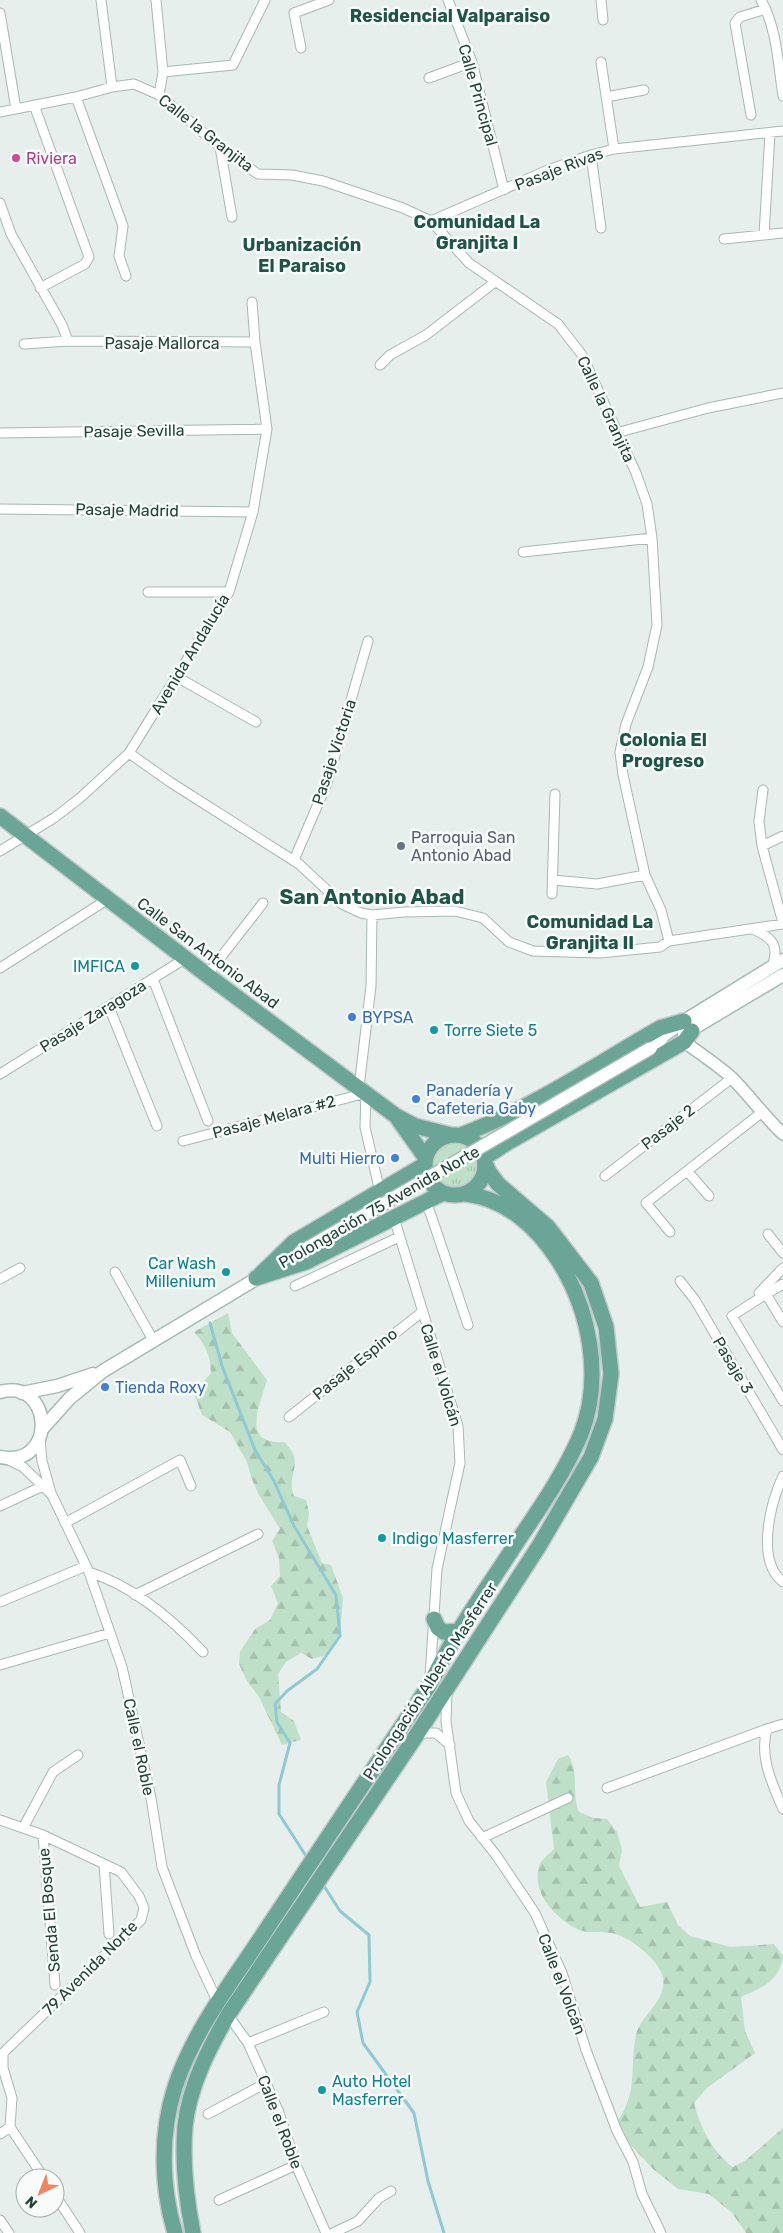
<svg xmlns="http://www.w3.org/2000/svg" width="783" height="2233" font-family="Rubik,sans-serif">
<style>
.grass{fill:url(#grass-tufts)}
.forest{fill:url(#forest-firs)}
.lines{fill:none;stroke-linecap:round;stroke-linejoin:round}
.stream{stroke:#8ec9d4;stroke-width:3}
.minor-casing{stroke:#a8b8b2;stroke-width:11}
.tertiary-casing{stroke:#a8b8b2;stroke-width:14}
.secondary-casing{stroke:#a4bbb3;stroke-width:15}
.primary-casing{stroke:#c2cac8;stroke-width:18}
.minor{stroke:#fff;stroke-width:9}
.tertiary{stroke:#fff;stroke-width:11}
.secondary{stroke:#fff;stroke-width:12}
.primary{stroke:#6aa596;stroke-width:15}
.secondary-bridge-casing{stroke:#a4bbb3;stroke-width:15;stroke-linecap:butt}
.secondary-bridge{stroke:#fff;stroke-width:12}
.hotel-dot{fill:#d1479c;stroke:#f7fbf9;stroke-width:2}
.worship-dot{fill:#6b7280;stroke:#f7fbf9;stroke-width:2}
.culture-dot{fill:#0f9aa8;stroke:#f7fbf9;stroke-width:2}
.shop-dot{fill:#3f7fe0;stroke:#f7fbf9;stroke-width:2}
.labels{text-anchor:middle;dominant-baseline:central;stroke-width:5;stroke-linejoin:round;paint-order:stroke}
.street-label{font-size:16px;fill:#24423a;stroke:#f7fbf9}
.hotel-label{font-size:16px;fill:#b23c85;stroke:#f7fbf9;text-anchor:start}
.worship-label{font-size:16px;fill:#5b616d;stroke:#f7fbf9;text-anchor:start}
.culture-label{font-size:16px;fill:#0d838f;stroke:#f7fbf9;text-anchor:start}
.shop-label{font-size:16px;fill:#366cbe;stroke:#f7fbf9;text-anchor:start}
.neighbourhood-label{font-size:18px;font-weight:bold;fill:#1f5548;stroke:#f7fbf9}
.district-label{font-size:21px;font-weight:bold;fill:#1f5548;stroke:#f7fbf9}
</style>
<defs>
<pattern id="grass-tufts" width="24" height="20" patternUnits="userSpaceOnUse" patternTransform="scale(1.25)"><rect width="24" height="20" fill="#bfe0c8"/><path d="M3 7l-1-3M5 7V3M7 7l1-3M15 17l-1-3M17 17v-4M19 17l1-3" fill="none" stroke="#a4c1ad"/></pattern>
<pattern id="forest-firs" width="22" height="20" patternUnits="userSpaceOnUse" patternTransform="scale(1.25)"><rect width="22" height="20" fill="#bfe0c8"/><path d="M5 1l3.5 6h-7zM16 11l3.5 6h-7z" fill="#a4c1ad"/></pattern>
</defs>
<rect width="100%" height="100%" fill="#e6efeb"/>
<path class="grass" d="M430 1164a25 25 0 1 1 50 0a25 25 0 1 1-50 0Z"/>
<path class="forest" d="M 228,1313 L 232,1333 L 267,1380 C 261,1403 239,1445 284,1442 C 307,1463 285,1473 294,1496 L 306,1500 L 309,1513 L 307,1526 L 322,1563 L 331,1565 L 343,1598 L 340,1636 L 326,1655 L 312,1659 L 301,1653 L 286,1662 L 278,1674 L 281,1712 L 294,1721 L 301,1740 L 282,1745 L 259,1697 L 247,1681 L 239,1664 L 240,1652 L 255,1629 L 270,1620 L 278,1603 L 271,1586 L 280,1576 L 279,1558 L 272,1541 L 280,1529 L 259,1495 L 251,1477 L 247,1462 L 230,1432 L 202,1415 L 194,1393 L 211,1373 C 210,1354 206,1346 194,1332 Z
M 568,1755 C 580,1772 571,1794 579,1812 L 594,1818 L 607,1819 L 617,1832 L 622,1850 L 619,1866 L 640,1907 L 667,1902 L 678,1925 L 690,1936 L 731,1947 L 774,1944 L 783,1956 C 780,1981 762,1988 741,1997 L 745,2031 L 755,2053 L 707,2088 L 694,2103 C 700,2127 713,2153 733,2167 L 746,2160 L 783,2128 L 783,2233 L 746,2233 L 732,2213 L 709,2194 L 678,2189 L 653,2169 L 626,2140 L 617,2122 C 639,2091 629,2069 636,2035 C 641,2014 667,2001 663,1978 C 660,1960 629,1936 611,1933 C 600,1931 586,1934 577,1929 C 555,1918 531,1892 539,1866 C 541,1860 549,1854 554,1849 L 546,1782 L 558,1759 Z"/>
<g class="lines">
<path class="stream" d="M 210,1323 L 222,1366 L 255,1450 L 274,1481 L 294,1526 L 336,1595 L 340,1636 L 317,1669 L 287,1691 L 275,1704 L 277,1722 L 290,1743 L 279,1785 L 279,1814 L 308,1859
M 324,1886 L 340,1911 L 369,1935 L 370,1982 L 357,2012 L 363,2043 L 414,2113 L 428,2181 L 444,2233"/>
<defs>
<path id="minor" d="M 101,0 L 112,87
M 156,0 L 163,72 L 159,95
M 448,0 L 472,62 L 504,190
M 601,0 L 603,20
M 761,0 C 777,28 778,65 783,96
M 0,13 L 16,109
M 301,48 L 294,13 L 329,0
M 601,62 L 614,149
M 163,72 L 233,65 L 265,0
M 429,78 L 472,62
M 76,97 L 123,226 L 119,256 L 126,276
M 606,97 L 644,90
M 34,105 L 89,257 L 85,264 L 40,288
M 0,112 L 76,97 L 112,87 L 134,84 L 159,95 L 220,147 L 258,174 L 292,175 L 323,181 L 403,208 L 431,221 L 469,263 L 558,324 L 582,355 L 636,473 L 647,504 L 652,538 L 657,625 L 648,667 L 626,724 L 620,752 L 623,775 L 645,875 L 661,910 L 669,941
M 751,115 L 735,23 L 740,17 L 766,9
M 220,147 L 232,217
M 591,155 L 601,228
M 0,203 L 11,234 L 62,325 L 68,341 L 255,342
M 431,221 L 548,170 L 591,155 L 614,149 L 783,131
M 764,235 L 770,133
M 724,239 L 783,233
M 24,344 L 68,341
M 380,365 L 390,355 L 426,335 L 495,282
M 0,433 L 267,429
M 616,433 L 708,408 L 783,393
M 0,509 L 253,512
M 523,552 L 652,538
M 148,592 L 229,592
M 177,677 L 256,722
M 129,753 L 170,782 L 299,864 L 342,904 L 361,913 L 372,915 L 404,912 L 455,911 L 483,918 L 509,942 L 533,951 L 600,953 L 660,947 L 669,941 L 783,924
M 763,790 L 759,821 L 762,846 L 783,923
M 762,846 L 783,836
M 0,851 L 54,818 L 80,798 L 129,753 L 229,592 L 253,512 L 267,429 L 255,342 L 252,302
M 294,860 L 327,783 L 368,641
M 553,880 L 597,884 L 645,875
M 552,894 L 555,794
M 752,929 C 772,937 780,945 772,967
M 0,968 L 108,899
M 207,975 L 263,903
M 153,979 L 208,1121
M 109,1007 L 157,1126
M 0,1074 L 186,958
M 359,1087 L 371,986 L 372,915
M 183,1141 L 366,1093 L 365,1127 L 380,1192
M 687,1171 L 709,1196
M 605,1176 L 732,1078
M 425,1201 L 431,1215 L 468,1325
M 394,1218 L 458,1426 L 460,1463 L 437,1569 L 430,1677
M 670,1232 L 646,1203 L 761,1113
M 768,1234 L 783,1253
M 115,1272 L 153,1340
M 0,1279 L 20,1268
M 680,1281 L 695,1300 L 783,1450
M 783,1284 L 766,1294 L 783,1322
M 295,1286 L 399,1237
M 759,1293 L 783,1268
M 766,1294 L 732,1316 L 783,1401
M 289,1417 L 422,1312
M 40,1439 L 42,1461 L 51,1493 L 89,1572 L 122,1667 L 151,1798 L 162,1867 L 196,1956 L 218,2003
M 5,1458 L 23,1467 L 50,1493
M 783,1476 C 771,1502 755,1560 783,1582
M 0,1506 L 43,1486
M 65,1523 L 180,1460 L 191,1486
M 89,1572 C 133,1586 172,1619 203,1652
M 135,1595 L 258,1534
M 0,1602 L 86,1566
M 0,1665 L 110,1633
M 447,1693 L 446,1721 L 456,1793 L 469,1821 L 496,1855 L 535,1913 L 562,1973 L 586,2050 L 617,2131 L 633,2162 L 642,2194 L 661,2233
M 783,1724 L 767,1729 C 759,1756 772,1784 783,1809
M 418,1735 L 422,1733 L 436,1733 L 450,1745
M 607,1788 L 767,1729
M 0,1820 L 43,1835 L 121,1872 L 139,1896 L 144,1908 L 141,1920 L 3,2053 L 3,2068 L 12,2098 L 10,2127
M 23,1828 L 53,1772 L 78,1755
M 43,1835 L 55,1985
M 482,1838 L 568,1798
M 104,1864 L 109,1934
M 228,2015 L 248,2043 L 278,2110 L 296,2165 L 326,2233
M 248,2043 L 324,2012
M 208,2114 L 266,2083
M 10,2127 L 44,2178
M 0,2134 L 10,2127
M 55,2195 L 80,2233
M 219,2200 L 296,2165
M 0,2220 L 9,2233
M 333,2233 L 358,2221 L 379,2198 L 391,2191"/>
<path id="tertiary" d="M 684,1042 C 700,1053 716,1064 731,1077 C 749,1095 764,1116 783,1134"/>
<path id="secondary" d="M 684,1034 L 783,975
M 656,1045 L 664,1035 L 684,1021 L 783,960
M 0,1392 C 53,1377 58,1469 0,1457
M 22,1393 L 57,1386 L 93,1374
M 43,1428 L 70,1398 L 103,1371 L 299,1253"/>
<path id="primary" d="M 0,816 L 207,975 L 396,1116 L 415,1126 L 451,1135
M 398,1119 L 425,1157
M425 1165a30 30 0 1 1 60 0a30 30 0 1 1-60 0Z
M 461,1135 C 531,1109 595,1065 660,1028 L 684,1021
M 484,1158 L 507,1143 L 684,1042 L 692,1031
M 261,1274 L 294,1242 L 424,1165
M 256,1278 L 306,1262 L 443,1193
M 434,1619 L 438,1628 L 444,1632 L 459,1631
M 175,2233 C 161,2186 160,2134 175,2087 C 194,2029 235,1978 268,1927 C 322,1846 376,1765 430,1684 C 439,1667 448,1648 459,1631 C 477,1601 498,1572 517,1542 C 540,1508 565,1472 581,1434 C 603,1378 590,1310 558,1260 C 537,1227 506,1199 466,1194
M 193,2233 C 186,2198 182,2162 185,2126 C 189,2087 209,2048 228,2015 L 414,1739 L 539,1546 L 591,1457 L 605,1419 L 611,1374 L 606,1327 L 591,1283 L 548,1227 L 498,1184 L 489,1172 L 485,1163"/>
</defs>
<use href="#minor" class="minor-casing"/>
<use href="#tertiary" class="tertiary-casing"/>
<use href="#secondary" class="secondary-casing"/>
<use href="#primary" class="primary-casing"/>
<use href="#minor" class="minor"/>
<use href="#tertiary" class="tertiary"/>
<use href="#secondary" class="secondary"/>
<use href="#primary" class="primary"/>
<defs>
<path id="secondary-bridge" d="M 299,1253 L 651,1048"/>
</defs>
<use href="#secondary-bridge" class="secondary-bridge-casing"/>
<use href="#secondary-bridge" class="secondary-bridge"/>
</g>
<circle class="hotel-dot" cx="16" cy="158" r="5"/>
<circle class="worship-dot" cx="401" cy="846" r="5"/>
<g class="culture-dot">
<circle cx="135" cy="966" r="5"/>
<circle cx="434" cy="1030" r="5"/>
<circle cx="226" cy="1272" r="5"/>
<circle cx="382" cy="1538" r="5"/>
<circle cx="322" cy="2090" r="5"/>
</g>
<g class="shop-dot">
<circle cx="352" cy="1017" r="5"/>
<circle cx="416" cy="1099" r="5"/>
<circle cx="395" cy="1158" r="5"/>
<circle cx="105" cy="1387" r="5"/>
</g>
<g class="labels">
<g class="street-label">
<text transform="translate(478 95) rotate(74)">Calle Principal</text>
<text transform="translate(206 133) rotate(38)">Calle la Granjita</text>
<text transform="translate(559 169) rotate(-21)">Pasaje Rivas</text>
<text x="162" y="343">Pasaje Mallorca</text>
<text transform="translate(606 409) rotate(65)">Calle la Granjita</text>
<text transform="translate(134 431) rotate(-1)">Pasaje Sevilla</text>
<text transform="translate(127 510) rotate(1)">Pasaje Madrid</text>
<text transform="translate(190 654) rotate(-59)">Avenida Andalucía</text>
<text transform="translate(334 752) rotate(-72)">Pasaje Victoria</text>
<text transform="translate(208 953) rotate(37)">Calle San Antonio Abad</text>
<text transform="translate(93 1016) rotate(-32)">Pasaje Zaragoza</text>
<text transform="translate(274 1117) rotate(-15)">Pasaje Melara #2</text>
<text transform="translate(668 1127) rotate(-38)">Pasaje 2</text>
<text transform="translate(379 1207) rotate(-30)">Prolongación 75 Avenida Norte</text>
<text transform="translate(355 1364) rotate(-39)">Pasaje Espino</text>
<text transform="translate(733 1365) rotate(59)">Pasaje 3</text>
<text transform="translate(441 1375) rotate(73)">Calle el Volcán</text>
<text transform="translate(430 1681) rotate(-57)">Prolongación Alberto Masferrer</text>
<text transform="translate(139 1747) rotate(78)">Calle el Roble</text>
<text transform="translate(49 1910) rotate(-95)">Senda El Bosque</text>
<text transform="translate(90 1968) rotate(-45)">79 Avenida Norte</text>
<text transform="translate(562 1984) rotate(69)">Calle el Volcán</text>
<text transform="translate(280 2122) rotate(69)">Calle el Roble</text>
</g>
<g class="hotel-label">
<text x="26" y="158">Riviera</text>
</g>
<g class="worship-label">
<text x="411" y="837">Parroquia San<tspan x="411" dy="18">Antonio Abad</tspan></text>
</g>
<g class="culture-label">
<text x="125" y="966" text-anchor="end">IMFICA</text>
<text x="444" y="1030">Torre Siete 5</text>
<text x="216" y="1263" text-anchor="end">Car Wash<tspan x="216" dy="18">Millenium</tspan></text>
<text x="392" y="1538">Indigo Masferrer</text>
<text x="332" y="2081">Auto Hotel<tspan x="332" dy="18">Masferrer</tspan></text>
</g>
<g class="shop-label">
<text x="362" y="1017">BYPSA</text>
<text x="426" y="1090">Panadería y<tspan x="426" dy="18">Cafeteria Gaby</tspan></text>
<text x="385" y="1158" text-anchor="end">Multi Hierro</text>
<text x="115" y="1387">Tienda Roxy</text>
</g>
<g class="neighbourhood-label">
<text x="450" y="16">Residencial Valparaiso</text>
<text x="477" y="222">Comunidad La<tspan x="477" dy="21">Granjita I</tspan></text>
<text x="302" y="245">Urbanización<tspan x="302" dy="21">El Paraiso</tspan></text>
<text x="663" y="740">Colonia El<tspan x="663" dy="21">Progreso</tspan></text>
<text x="590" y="922">Comunidad La<tspan x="590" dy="21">Granjita II</tspan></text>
</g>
<g class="district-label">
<text x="372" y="896">San Antonio Abad</text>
</g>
</g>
<g transform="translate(40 2193) rotate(223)"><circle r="24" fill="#f7fbf9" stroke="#a3b1ad"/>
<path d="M0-4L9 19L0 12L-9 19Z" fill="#f4845f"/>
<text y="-8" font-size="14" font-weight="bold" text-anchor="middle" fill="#24423a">N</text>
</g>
</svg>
